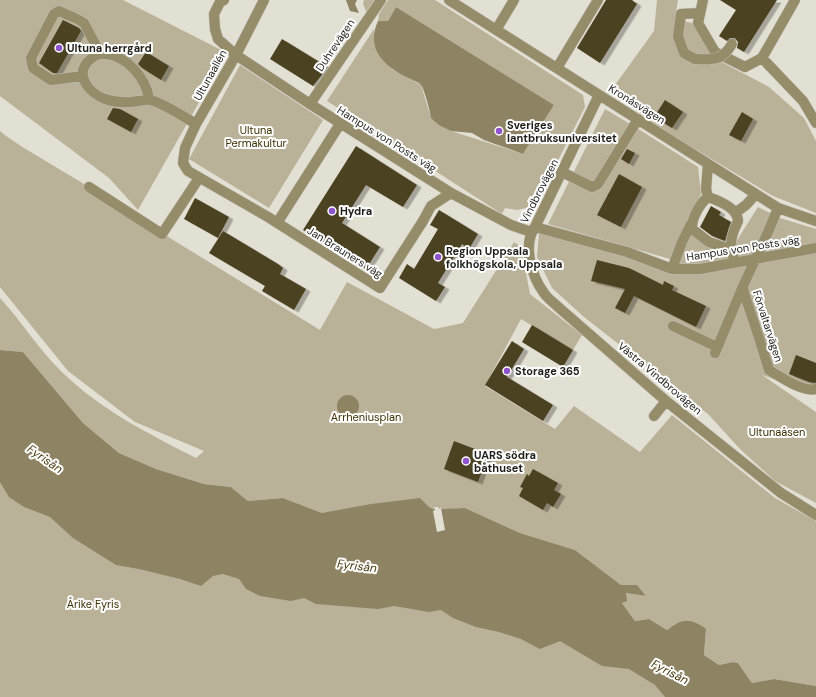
<svg xmlns="http://www.w3.org/2000/svg" width="816" height="697" viewBox="0 0 816 697" font-family="'DM Sans',sans-serif">
<style>
.green{fill:#b9b299}
.water{fill:#8e8463}
.pier{fill:#e2dfd3}
.building{fill:#4b4223;filter:url(#shadow)}
.lines{fill:none;stroke-linecap:round;stroke-linejoin:round}
.minor-casing{stroke:#bfbcb2;stroke-width:11}
.minor{stroke:#958c6a;stroke-width:10}
.minor-bridge-casing{stroke:#bfbcb2;stroke-width:11;stroke-linecap:butt}
.minor-bridge{stroke:#958c6a;stroke-width:10}
.poi-dot{fill:#8e54cb;stroke:#fff;stroke-width:1.5}
.labels{text-anchor:middle;stroke-width:4;stroke-linejoin:round;paint-order:stroke}
.street-label{font-size:11px;fill:#1f1e19;stroke:#fff}
.poi-label{font-size:11px;font-weight:bold;fill:#1f1e19;stroke:#fff;text-anchor:start}
.park-label{font-size:11px;fill:#3d3103;stroke:#fff}
.water-label{font-size:12px;font-style:italic;fill:#473b0f;stroke:#fff}
</style>
<defs>
<filter id="shadow"><feDropShadow dx="4.5" dy="2.5" stdDeviation="0" flood-color="#0004"/></filter>
</defs>
<rect width="100%" height="100%" fill="#e2dfd3"/>
<path class="green" d="M 0,0 L 123,0 L 227,53 L 138,210 L 109,178 L 0,96 Z
M 364,0 L 374,0 L 366,12 L 363,3 Z
M 388,0 L 435,0 L 583,95 L 585,107 L 535,206 L 517,210 L 505,208 L 502,214 L 327,101 L 374,29 L 375,46 L 393,70 L 421,85 L 431,118 L 451,131 L 523,154 L 554,105 L 396,7 L 388,21 L 378,21 L 379,14 Z
M 657,0 L 678,0 L 675,19 L 692,23 L 714,58 L 769,87 L 804,118 L 816,141 L 816,213 L 773,196 L 675,137 L 610,92 L 654,31 Z
M 240,65 L 323,120 L 269,208 L 189,159 Z
M 605,109 L 640,130 L 698,167 L 701,194 L 670,259 L 548,224 Z
M 0,131 L 6,136 L 24,148 L 89,187 L 178,243 L 320,330 L 347,282 L 434,329 L 463,323 L 514,242 L 521,247 L 530,294 L 582,335 L 573,350 L 521,319 L 485,386 L 555,429 L 574,406 L 640,452 L 672,415 L 775,498 L 816,521 L 816,686 L 774,679 L 752,683 L 738,663 L 733,662 L 719,665 L 704,655 L 706,629 L 675,624 L 667,630 L 649,619 L 635,621 L 622,603 L 626,593 L 646,596 L 637,585 L 621,585 L 575,550 L 520,533 L 465,508 L 433,509 L 429,507 L 322,513 L 283,498 L 248,501 L 231,487 L 204,484 L 156,469 L 119,453 L 83,423 L 23,352 L 0,350 L 0,298 C 22,322 39,350 63,373 C 101,410 149,434 196,458 L 204,451 L 135,422 L 68,371 L 0,287 Z
M 758,207 L 780,218 L 816,229 L 816,394 L 762,375 L 816,412 L 816,503 L 775,481 L 740,449 L 708,414 L 584,317 L 552,288 L 537,257 L 539,233 L 630,257 L 672,275 L 691,235 L 727,256 Z
M 0,428 L 494,583 L 719,697 L 0,697 Z"/>
<path class="water" d="M 346,0 L 357,0 L 355,4 L 359,13 L 350,11 Z
M 396,7 L 554,105 L 523,154 L 484,140 L 472,133 L 451,131 L 439,125 L 431,118 C 430,111 425,91 421,85 C 417,81 409,79 404,76 C 382,64 366,47 378,21 L 388,21 Z
M 0,350 L 23,352 L 83,423 L 119,453 L 156,469 L 204,484 L 231,487 L 248,501 L 283,498 L 322,513 L 371,504 L 420,498 L 429,507 L 433,509 L 465,508 L 520,533 L 575,550 L 621,585 L 637,585 L 646,596 L 626,593 L 627,601 L 622,603 L 635,621 L 649,619 L 667,630 C 683,618 690,618 706,629 L 704,655 L 719,665 L 733,662 L 738,663 L 752,683 L 774,679 L 816,686 L 816,697 L 665,697 L 655,685 L 629,669 L 602,666 L 560,641 L 540,649 L 521,639 L 499,632 L 476,627 L 453,618 L 441,610 L 429,612 L 394,606 L 378,609 L 316,604 L 304,598 L 291,601 L 260,596 L 246,589 L 239,579 L 223,574 L 213,576 L 201,586 L 180,579 L 139,569 L 116,565 L 73,538 L 50,517 L 24,507 L 9,497 L 0,482 Z
M337 406a11 11 0 1 1 22 0a11 11 0 1 1-22 0Z"/>
<path class="pier" d="M 434,507 L 438,507 L 439,509 L 441,508 L 445,530 L 437,532 L 433,511 L 435,510 Z"/>
<path class="building" d="M 606,0 L 632,0 L 637,4 L 600,63 L 577,48 Z
M 720,0 L 777,0 L 744,52 L 737,48 L 738,42 L 735,38 L 730,38 L 727,41 L 719,36 L 736,10 Z
M 63,20 L 79,28 L 81,31 L 57,73 L 53,73 L 39,63 Z
M 282,39 L 326,66 L 323,70 L 325,71 L 313,86 L 270,59 Z
M 146,52 L 169,66 L 161,80 L 142,68 L 138,64 Z
M 665,100 L 683,112 L 672,128 L 654,117 Z
M 113,108 L 120,109 L 138,119 L 131,132 L 107,119 Z
M 742,112 L 753,119 L 741,141 L 729,135 Z
M 356,146 L 417,185 L 403,207 L 366,185 L 342,223 L 380,247 L 366,269 L 303,230 Z
M 627,149 L 635,153 L 629,164 L 621,159 Z
M 619,174 L 642,187 L 621,227 L 597,215 Z
M 195,198 L 229,217 L 218,238 L 184,219 Z
M 711,206 L 721,212 L 719,215 L 731,222 L 725,241 L 712,236 L 700,227 Z
M 439,210 L 478,234 L 469,249 L 462,244 L 438,283 L 445,287 L 436,301 L 399,278 L 407,264 L 414,269 L 438,229 L 430,225 Z
M 223,231 L 278,264 L 283,268 L 280,274 L 306,289 L 294,310 L 262,291 L 265,286 L 209,253 Z
M 597,260 L 629,268 L 663,285 L 664,281 L 674,286 L 672,290 L 706,306 L 696,327 L 634,296 L 625,313 L 615,308 L 625,289 L 591,281 Z
M 532,325 L 573,350 L 563,367 L 522,342 Z
M 512,341 L 524,349 L 507,377 L 553,405 L 543,421 L 485,385 Z
M 796,355 L 816,363 L 816,383 L 809,382 L 789,374 Z
M 454,441 L 488,454 L 478,482 L 444,469 Z
M 533,469 L 558,483 L 554,490 L 561,494 L 553,507 L 547,503 L 543,510 L 519,496 L 523,488 L 520,487 L 527,474 L 529,476 Z"/>
<g class="lines">
<g class="minor-casing">
<path id="minor" d="M 224,0 L 220,2 L 214,14 L 215,29 L 218,39 L 236,55 L 310,104 L 451,193 L 511,225 L 531,232
M 264,0 L 236,55 L 196,124 L 185,148 L 183,163 L 188,171 L 268,217 L 380,288 L 423,221 L 431,206 L 451,193
M 449,0 L 778,208 L 816,221
M 703,0 L 698,23 L 715,52 L 745,67 L 762,58
M 496,30 L 514,0
M 762,58 L 803,101 L 816,123
M 762,58 L 795,0
M 695,59 L 684,53 L 678,36 L 681,14 L 700,13
M 557,68 L 598,0
M 83,76 L 51,80 L 33,68 L 31,58 L 54,14 L 59,11 L 77,19 L 84,23 L 100,53
M 599,95 L 535,227 C 522,245 532,277 544,293 C 547,298 553,302 557,306 L 666,401 L 781,493 L 816,515
M 149,99 C 146,78 127,56 106,54 C 100,53 96,54 92,58 C 72,72 88,93 105,99 C 116,103 127,103 138,101 C 142,101 147,99 150,100 C 161,102 186,118 196,124
M 310,104 L 381,0
M 562,172 L 592,187 L 598,184 L 638,119
M 89,187 L 162,234 L 199,178
M 708,197 L 706,189 L 708,164
M 735,213 L 746,205 L 756,194
M 277,223 L 340,124
M 535,227 L 627,252 L 672,269 L 700,269 L 816,248
M 731,251 L 729,249 L 709,242 L 692,229 C 691,219 700,203 708,197 C 717,200 738,208 738,221 C 737,224 735,227 734,230 C 730,241 729,251 736,262
M 672,269 L 682,242 L 691,224
M 743,286 L 744,293 L 759,338 L 769,370 C 781,377 802,392 816,389
M 673,326 L 717,347
M 715,353 L 743,286 L 768,232 L 778,208
M 654,416 L 666,401"/>
</g>
<use href="#minor" class="minor"/>
<g class="minor-bridge-casing">
<path id="minor-bridge" d="M 695,59 C 713,60 722,61 732,44"/>
</g>
<use href="#minor-bridge" class="minor-bridge"/>
</g>
<g class="poi-dot">
<circle cx="59" cy="48" r="4"/>
<circle cx="499" cy="131" r="4"/>
<circle cx="332" cy="211" r="4"/>
<circle cx="438" cy="257" r="4"/>
<circle cx="507" cy="371" r="4"/>
<circle cx="466" cy="461" r="4"/>
</g>
<g class="labels">
<g class="street-label">
<text transform="translate(335 45) rotate(-56)" y="4">Duhrevägen</text>
<text transform="translate(210 75) rotate(-61)" y="4">Ultunaallén</text>
<text transform="translate(637 104) rotate(32)" y="4">Kronåsvägen</text>
<text transform="translate(387 139) rotate(32)" y="4">Hampus von Posts väg</text>
<text transform="translate(539 191) rotate(-63)" y="4">Vindbrovägen</text>
<text transform="translate(743 248) rotate(-9)" y="4">Hampus von Posts väg</text>
<text transform="translate(345 252) rotate(32)" y="4">Jan Brauners väg</text>
<text transform="translate(768 326) rotate(72)" y="4">Förvaltarvägen</text>
<text transform="translate(660 378) rotate(40)" y="4">Västra Vindbrovägen</text>
</g>
<g class="poi-label">
<text x="67" y="52">Ultuna herrgård</text>
<text x="507" y="129">Sveriges<tspan x="507" dy="13">lantbruksuniversitet</tspan></text>
<text x="340" y="215">Hydra</text>
<text x="446" y="255">Region Uppsala<tspan x="446" dy="13">folkhögskola, Uppsala</tspan></text>
<text x="515" y="375">Storage 365</text>
<text x="474" y="459">UARS södra<tspan x="474" dy="13">båthuset</tspan></text>
</g>
<g class="park-label">
<text x="256" y="134">Ultuna<tspan x="256" dy="13">Permakultur</tspan></text>
<text x="366" y="421">Arrheniusplan</text>
<text x="777" y="436">Ultunaåsen</text>
<text x="93" y="608">Årike Fyris</text>
</g>
<g class="water-label">
<text transform="translate(45 459) rotate(35)" y="4">Fyrisån</text>
<text transform="translate(357 566) rotate(7)" y="4">Fyrisån</text>
<text transform="translate(670 672) rotate(27)" y="4">Fyrisån</text>
</g>
</g>
</svg>
